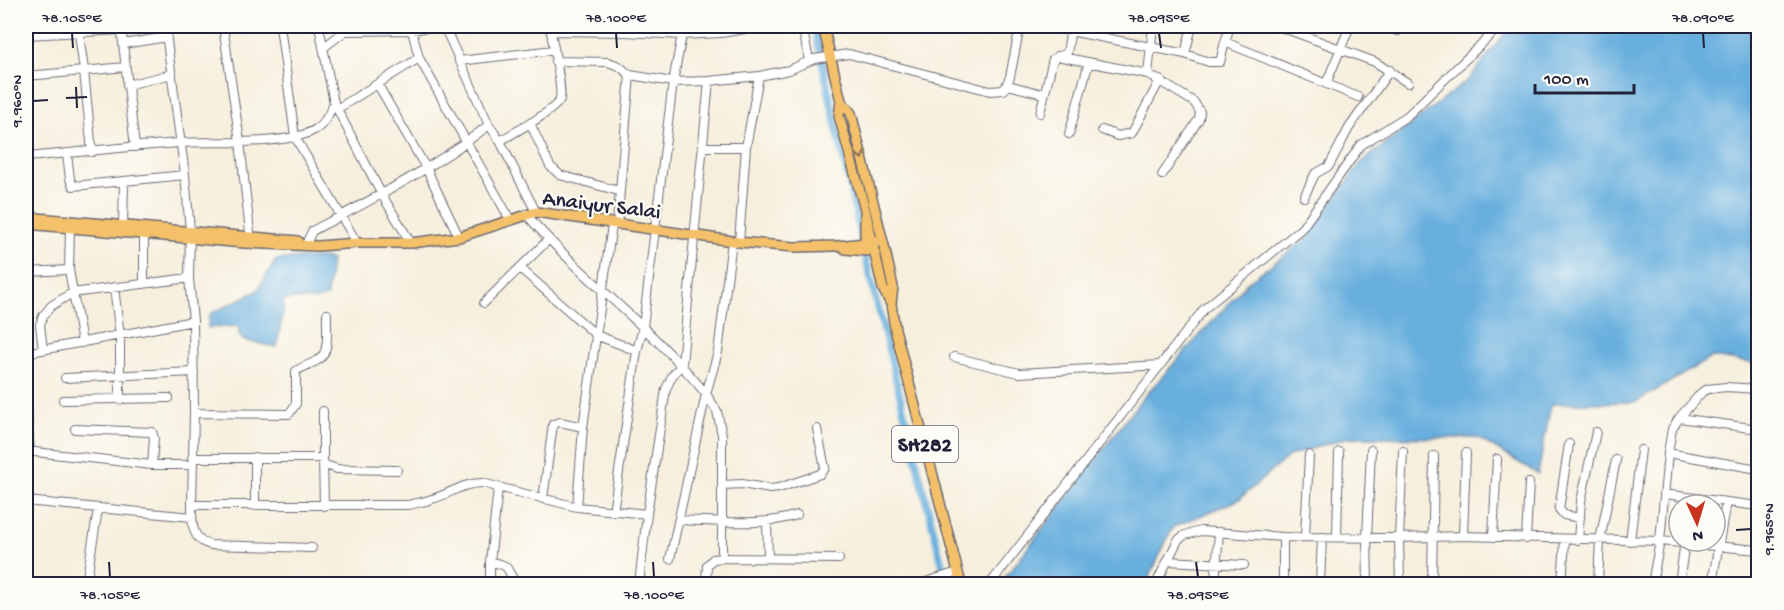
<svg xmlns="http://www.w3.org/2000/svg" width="1784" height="610" viewBox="0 0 1784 610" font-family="'Gochi Hand',sans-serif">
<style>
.water{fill:#67afde;stroke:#44688c;stroke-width:1.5}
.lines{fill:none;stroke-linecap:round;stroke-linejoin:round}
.canal{stroke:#67afde;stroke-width:7}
.minor-casing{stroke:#6c6a74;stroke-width:10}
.major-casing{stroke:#6c6a74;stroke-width:12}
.minor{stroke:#fff;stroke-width:8}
.major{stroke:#f4c16b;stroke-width:9}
.oneway{stroke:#8b7253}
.ticks{fill:none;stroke:#22223b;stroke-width:2}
.labels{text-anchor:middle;stroke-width:4.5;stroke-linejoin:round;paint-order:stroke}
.shield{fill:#fdfcf7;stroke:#646373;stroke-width:1.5}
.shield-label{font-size:21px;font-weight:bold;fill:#22223b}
.street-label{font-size:22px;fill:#22223b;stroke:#fdfcf7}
.neatline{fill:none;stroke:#22223b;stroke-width:2}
.ticks-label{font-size:15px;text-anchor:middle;fill:#22223b}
</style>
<rect width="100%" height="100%" fill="#fdfcf7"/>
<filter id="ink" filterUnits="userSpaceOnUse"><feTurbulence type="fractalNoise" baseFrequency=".0167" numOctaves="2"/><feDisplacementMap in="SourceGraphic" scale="12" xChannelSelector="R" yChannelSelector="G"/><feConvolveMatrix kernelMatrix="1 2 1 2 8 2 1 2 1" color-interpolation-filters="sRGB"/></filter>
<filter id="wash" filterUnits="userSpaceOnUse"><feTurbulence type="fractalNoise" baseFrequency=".008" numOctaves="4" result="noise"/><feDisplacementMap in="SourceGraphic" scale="24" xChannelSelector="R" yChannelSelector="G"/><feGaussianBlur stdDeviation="1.35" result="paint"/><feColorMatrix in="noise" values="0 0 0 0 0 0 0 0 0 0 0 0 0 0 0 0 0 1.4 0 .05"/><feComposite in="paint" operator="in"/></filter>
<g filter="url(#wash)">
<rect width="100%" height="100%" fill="#f6efdd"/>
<path class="water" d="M 1511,26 L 1758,26 L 1758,364 L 1712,357 L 1636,402 L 1551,404 L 1538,474 L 1478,438 L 1349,437 L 1289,456 L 1238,500 L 1173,527 L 1146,584 L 1000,584 L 1142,399 L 1249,281 L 1305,240 L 1360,164 L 1469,79 Z
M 305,258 L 326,258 L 331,260 L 327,296 C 317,305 296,295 283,301 L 283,310 L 277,347 L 243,340 L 239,335 L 239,328 L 236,326 L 208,328 L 209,316 L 212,313 L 257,291 L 276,260 Z"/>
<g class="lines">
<path class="canal" d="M 814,26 L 866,260 L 947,584"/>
</g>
</g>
<g filter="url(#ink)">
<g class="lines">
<g class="minor-casing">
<path id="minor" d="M 78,26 L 84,71 L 125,67
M 121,26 L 135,147
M 223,26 L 240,142 L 251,241
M 280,26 L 295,137 L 357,243
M 319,26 L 334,103 L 382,195 L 411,243
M 411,26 L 419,58 L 511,221
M 444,26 L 489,125 L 500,141
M 802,26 L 809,60
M 1045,26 L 1185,54 L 1209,62 L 1220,62 L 1225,42 L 1358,97
M 1278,26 L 1375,62 L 1408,83
M 1384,26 L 1398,31
M 551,31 L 625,32 L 682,35 L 721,33 L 762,26
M 26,35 L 121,30
M 1225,42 L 1230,26
M 123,44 L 167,37
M 323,48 L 345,31 L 412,30 L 436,26
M 1185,54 L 1192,26
M 1057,56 L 1148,74 L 1194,102 L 1200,112 L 1199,119 L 1162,175
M 459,61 L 554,50
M 555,61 L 608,62 L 619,66 L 630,75 L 673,82 L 709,81 L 759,76 L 789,70 L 814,59 L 849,54 L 990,91 L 1004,90 L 1010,77 L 1020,26
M 1148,74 L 1153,26
M 26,76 L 84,71 L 92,152
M 1326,84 L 1350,26
M 127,85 L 172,74
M 378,85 L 426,168 L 459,237
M 1008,85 L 1043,94
M 337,109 L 419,58
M 1040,113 L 1053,59 L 1067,53 L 1071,28
M 530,123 L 550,166 L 560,175 L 619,191
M 1102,130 L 1118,136 L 1132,133 L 1160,80
M 1069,134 L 1089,62
M 704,147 L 746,147
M 67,154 L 70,179 L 73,186 L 185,175
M 26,157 C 77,153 129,146 180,143 C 213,141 290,146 316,129 C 325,124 329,113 334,103
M 1304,197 L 1315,174 L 1329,166 L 1349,128 L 1390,70
M 536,212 L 500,141 C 511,134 557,110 560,99 C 563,87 552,41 550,26
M 526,214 C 582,279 653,328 706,394 L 670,559
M 123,225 L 124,181
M 617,225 L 630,75
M 70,228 L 69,270 L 82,343
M 307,242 L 312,231 C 373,199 434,168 489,125
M 739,242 L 746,147 L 759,76
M 520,268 L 596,335 L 637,351
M 26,272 L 69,270
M 144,284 L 144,231
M 114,287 L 120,336 L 120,400
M 484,303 L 548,240
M 193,321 L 194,413 L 192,505 L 408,505 C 416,503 424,502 432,499 C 450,494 462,483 482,483 L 577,507 L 647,514 L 666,389 L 672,376 L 682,364 L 709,81
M 43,350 L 40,325 L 43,316 L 51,306 L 72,293 L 189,278
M 26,353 L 193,321 L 189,278 L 190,230 L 185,175 L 165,26
M 954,357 L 1019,373 L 1161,365
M 65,378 L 194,372
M 63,400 L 169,398
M 26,402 L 30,451
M 194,413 L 289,414 L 296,404 L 296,371 C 303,366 310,365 318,360 C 331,353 326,327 327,314
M 1679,418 L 1758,429
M 75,429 L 152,432 L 154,438 L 152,465
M 1569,444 L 1559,509 L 1564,515 L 1580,518
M 26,451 L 152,465 L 191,465
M 1668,453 L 1758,469
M 192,458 L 323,458 L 324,506
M 323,458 L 323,411
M 323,464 L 337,469 L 397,470
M 722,485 L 742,484 L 770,489 L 779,488 L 820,474 L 825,468 L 817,429
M 498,488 L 490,562 C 514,566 503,568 516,582 L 529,584
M 1664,494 L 1758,506
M 543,499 L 553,424 L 560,422 L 583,427
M 26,501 L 192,517
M 192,505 C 192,522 191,540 210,545 L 312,548
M 255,506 L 255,457
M 577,507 L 583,427 L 612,225
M 613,512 L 637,351 L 643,327 L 673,82 L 682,35
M 679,520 C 717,521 760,527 797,515
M 767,521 L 768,558
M 1463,536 L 1466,453
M 1305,537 L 1309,455
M 1337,537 L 1339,452
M 1493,537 L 1497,459
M 1526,539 L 1529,483
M 1578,540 L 1581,501 L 1596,432
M 1630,541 L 1641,450
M 722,558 L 839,559
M 1168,561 L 1244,565
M 86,584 L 98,509
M 490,584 L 490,562
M 639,584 L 647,514
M 706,584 L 707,565 L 713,559 L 722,558 L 722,435 L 717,411 L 706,394 L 718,352 L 732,241
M 919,584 L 958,572
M 990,584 L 1204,309 L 1302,228 L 1361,145 L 1407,116 L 1500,26
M 1156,584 L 1178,540 L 1185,535 L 1201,531 L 1283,537 L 1399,538 L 1463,536 L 1660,541 L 1758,550
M 1215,584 L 1219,532
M 1283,584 L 1283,537
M 1320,584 L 1322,537
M 1368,584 L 1367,538 L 1371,450
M 1400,584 L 1399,538 L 1403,451
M 1432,584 L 1434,456
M 1562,584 L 1565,540
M 1598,584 L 1600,540 L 1616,460
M 1652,584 L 1660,541 L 1668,453 L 1672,429 L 1679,418 L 1702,392 L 1708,389 L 1726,387 L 1758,389
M 1679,584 L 1685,541
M 1712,584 L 1726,502"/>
</g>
<g class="major-casing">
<path id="major" d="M 823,26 L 841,101 L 839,116 L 865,210 L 883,289 L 891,304
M 841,101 L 851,113 L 885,250 L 893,287 L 891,304 L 895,329 L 961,584
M 26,217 L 298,241
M 26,224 L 244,243 L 318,246 L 357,243 L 411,243 L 459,237 L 536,212 L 739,242 L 794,247 L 837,246 L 865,243 L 865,210
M 845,249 L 867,251 L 876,242"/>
</g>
<use href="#minor" class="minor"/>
<use href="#major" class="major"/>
</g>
<defs><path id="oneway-chevron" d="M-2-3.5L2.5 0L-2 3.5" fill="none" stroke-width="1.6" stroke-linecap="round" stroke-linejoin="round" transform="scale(1.5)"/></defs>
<use class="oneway" href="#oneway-chevron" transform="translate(861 155) rotate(76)"/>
</g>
<path class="ticks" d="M 72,33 L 73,48M 616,33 L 617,48M 1159,33 L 1161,48M 1703,33 L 1704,48M 76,87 L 77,108M 66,98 L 87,97M 33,101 L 48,100M 1736,530 L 1751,529M 109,562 L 110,577M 653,562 L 654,577M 1196,562 L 1198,577"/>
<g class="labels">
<rect class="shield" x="892" y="426" width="66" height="36" rx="4.5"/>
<g class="shield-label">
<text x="925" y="451">SH282</text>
</g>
<g class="street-label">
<text transform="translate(602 203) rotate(7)" y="8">Anaiyur Salai</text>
</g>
</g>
<rect width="1784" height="610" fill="none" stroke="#fdfcf7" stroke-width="66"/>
<g transform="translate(1697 523) rotate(176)"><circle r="28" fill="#fdfcf7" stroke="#a5a5ac" stroke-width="1.5"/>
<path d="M0-4.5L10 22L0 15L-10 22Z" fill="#c8321e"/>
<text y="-9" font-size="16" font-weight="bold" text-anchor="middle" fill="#22223b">N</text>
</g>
<path d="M1535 84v9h99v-9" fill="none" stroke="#22223b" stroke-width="3"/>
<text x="1544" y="84" font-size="18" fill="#22223b" stroke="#fdfcf7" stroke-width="4.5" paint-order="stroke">100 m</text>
<rect x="33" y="33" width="1718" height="544" class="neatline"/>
<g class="ticks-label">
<text x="72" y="22">78.105°E</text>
<text x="616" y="22">78.100°E</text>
<text x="1159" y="22">78.095°E</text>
<text x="1703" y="22">78.090°E</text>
<text transform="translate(16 101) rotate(-90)" y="5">9.960°N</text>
<text transform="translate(1768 529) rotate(-90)" y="5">9.965°N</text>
<text x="110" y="599">78.105°E</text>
<text x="654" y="599">78.100°E</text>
<text x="1198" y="599">78.095°E</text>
</g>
</svg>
